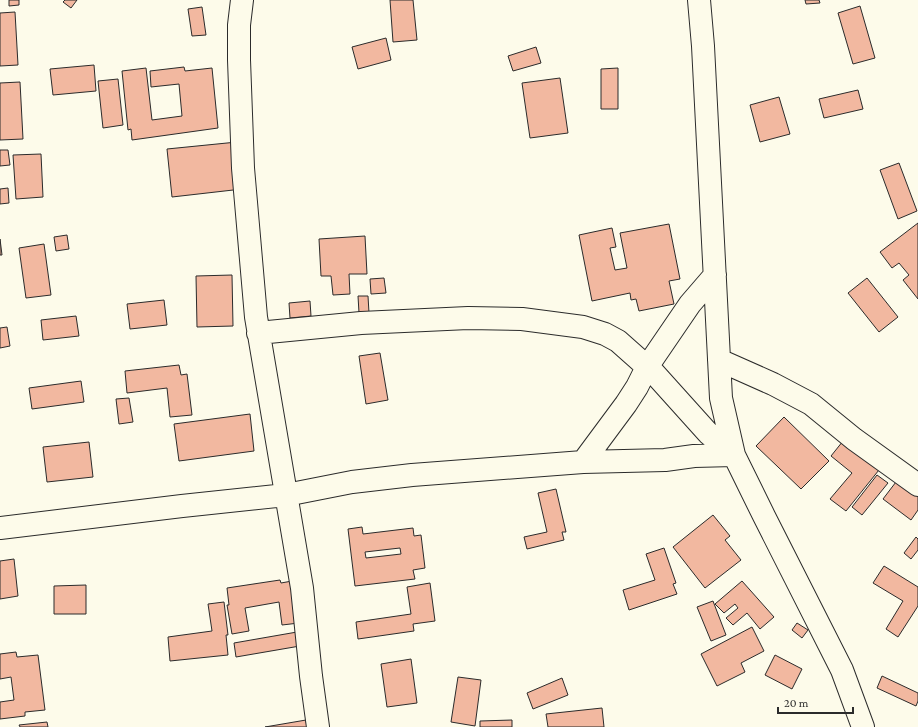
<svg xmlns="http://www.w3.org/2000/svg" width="918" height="727" viewBox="0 0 918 727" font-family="'Crimson Pro',serif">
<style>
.building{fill:#f2b8a0;stroke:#2b2b2b;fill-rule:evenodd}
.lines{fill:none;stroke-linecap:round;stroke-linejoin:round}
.street-casing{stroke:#2b2b2b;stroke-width:24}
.street{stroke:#fdfbea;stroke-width:22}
</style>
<rect width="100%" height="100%" fill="#fdfbea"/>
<path class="building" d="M 9,0 L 19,0 L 19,5 L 9,6 Z
M 65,0 L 77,0 L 71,8 L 63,2 Z
M 390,0 L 413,0 L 417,40 L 393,42 Z
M 805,0 L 819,0 L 820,3 L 806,4 Z
M 860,6 L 875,58 L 853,64 L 838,13 Z
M 202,7 L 206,35 L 192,36 L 188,9 Z
M 15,12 L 18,65 L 0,66 L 0,13 Z
M 386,38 L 391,60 L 358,69 L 352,47 Z
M 536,47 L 541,63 L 513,71 L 508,56 Z
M 94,65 L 96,91 L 53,95 L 50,69 Z
M 184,67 L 185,71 L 212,68 L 218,128 L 132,140 L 131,129 L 128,130 L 122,71 L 146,68 L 152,120 L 182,116 L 179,84 L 151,87 L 150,71 Z
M 618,68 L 618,109 L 601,109 L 601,69 Z
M 560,78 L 568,133 L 530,138 L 522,83 Z
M 118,79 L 123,125 L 103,128 L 98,81 Z
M 20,82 L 23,139 L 0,140 L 0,83 Z
M 858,90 L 863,109 L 824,118 L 819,99 Z
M 779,97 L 790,134 L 760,142 L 750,105 Z
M 237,142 L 242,189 L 172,197 L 167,149 Z
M 0,150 L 8,150 L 10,165 L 0,166 Z
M 41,154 L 43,197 L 16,199 L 13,155 Z
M 899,163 L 917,211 L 898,219 L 880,170 Z
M 8,188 L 9,203 L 0,204 L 0,189 Z
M 918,223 L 918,299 L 903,280 L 909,275 L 899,263 L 892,268 L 880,252 Z
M 669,224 L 680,279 L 669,281 L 674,304 L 639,311 L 636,299 L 631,300 L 630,293 L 592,301 L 579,235 L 612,228 L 616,247 L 610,248 L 615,270 L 627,268 L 620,233 Z
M 67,235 L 69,249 L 56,251 L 54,237 Z
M 365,236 L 367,274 L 349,274 L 350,294 L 333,295 L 331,276 L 321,276 L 319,239 Z
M 0,239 L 2,255 L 0,255 Z
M 44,244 L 51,295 L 26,298 L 19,248 Z
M 232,275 L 233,326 L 197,327 L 196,276 Z
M 384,278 L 386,293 L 371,294 L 370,279 Z
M 867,278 L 898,317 L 879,332 L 848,293 Z
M 358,296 L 368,296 L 369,313 L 359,313 Z
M 164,300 L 167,325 L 130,329 L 127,304 Z
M 310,301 L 311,316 L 290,318 L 289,303 Z
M 76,316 L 79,336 L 43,340 L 41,320 Z
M 7,327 L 10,346 L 0,348 L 0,328 Z
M 380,353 L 388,400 L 366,404 L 359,356 Z
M 179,365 L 181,375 L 187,374 L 192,415 L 170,417 L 167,388 L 127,393 L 125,371 Z
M 81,381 L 84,402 L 32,409 L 29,388 Z
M 129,398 L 133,422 L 119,424 L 116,399 Z
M 250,414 L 254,451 L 179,461 L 174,424 Z
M 784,417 L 829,461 L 801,489 L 756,446 Z
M 847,436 L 883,465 L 846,511 L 830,499 L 852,473 L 831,456 Z
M 89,442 L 93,477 L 47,482 L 43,447 Z
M 877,475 L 888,483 L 862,515 L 852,507 Z
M 899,478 L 918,492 L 918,510 L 911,520 L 883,499 Z
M 556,489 L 566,532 L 562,532 L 564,540 L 527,549 L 524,537 L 547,532 L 538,493 Z
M 713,515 L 730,536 L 725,540 L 741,560 L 705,588 L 673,547 Z
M 362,527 L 363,534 L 413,528 L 414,536 L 421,535 L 425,568 L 413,570 L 415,579 L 355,586 L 348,529 ZM 400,548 L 401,554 L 366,558 L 365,552 Z
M 916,537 L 918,539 L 918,550 L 911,559 L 904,553 Z
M 664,548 L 676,583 L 673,584 L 677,594 L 629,610 L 623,590 L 655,580 L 646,554 Z
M 14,559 L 18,596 L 0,599 L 0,561 Z
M 884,566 L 918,587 L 918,606 L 898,637 L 886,629 L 903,601 L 873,583 Z
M 280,580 L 281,583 L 292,581 L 299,623 L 282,625 L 279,602 L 245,608 L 249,631 L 232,634 L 227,605 L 229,605 L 227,588 Z
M 742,581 L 774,617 L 760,629 L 747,613 L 733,625 L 726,618 L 738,608 L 735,604 L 724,613 L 715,604 Z
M 430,583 L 435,621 L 413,624 L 414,631 L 358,639 L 356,622 L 411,614 L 407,587 Z
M 86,585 L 86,614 L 54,614 L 54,586 Z
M 713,601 L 726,635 L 711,641 L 697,607 Z
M 224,602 L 228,635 L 226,635 L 228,655 L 170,661 L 168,637 L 212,631 L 208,604 Z
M 797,623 L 808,630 L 802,638 L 792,630 Z
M 752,627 L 764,651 L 741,663 L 745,672 L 717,686 L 701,654 Z
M 297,632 L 300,646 L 236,657 L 234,643 Z
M 16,652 L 17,657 L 38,655 L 45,710 L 25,712 L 25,716 L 0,719 L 0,702 L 14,700 L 11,677 L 0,679 L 0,654 Z
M 775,655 L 802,669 L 792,689 L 765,675 Z
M 411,659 L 417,703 L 387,707 L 381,664 Z
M 882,676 L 918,693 L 918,701 L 916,706 L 877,688 Z
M 458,677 L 481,680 L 475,726 L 451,722 Z
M 562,678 L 568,695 L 533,709 L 527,693 Z
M 602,708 L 604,727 L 548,727 L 546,714 Z
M 306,720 L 307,727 L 265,727 Z
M 512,720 L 512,727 L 480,727 L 480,721 Z
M 47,722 L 48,727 L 20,727 L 19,725 Z"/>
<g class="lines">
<g class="street-casing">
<path id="street" d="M 242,0 L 239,25 L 239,60 L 243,168 L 256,317 L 302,588 L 311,676 L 318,727
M 699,0 L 703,46 L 721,398 L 734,455 L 764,516 L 842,670 L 863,727
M 258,333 L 361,323 L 468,318 L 522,319 L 583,327 L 605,334 L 618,341 L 654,373 L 708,433 L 734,455
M 719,360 L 773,384 L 811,404 L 854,439 L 918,485
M 583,462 L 626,404 L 637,387 L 647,367 L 690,304 L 715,275
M 0,528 L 182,506 L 286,495 L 352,482 L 412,475 L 583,462 L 665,460 L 694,456 L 734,455"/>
</g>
<use href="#street" class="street"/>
</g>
<path d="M778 707v6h75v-6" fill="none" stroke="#2b2b2b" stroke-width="2"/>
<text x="784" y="707" font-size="12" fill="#2b2b2b" stroke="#fdfbea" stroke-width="3" paint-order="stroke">20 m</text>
</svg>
